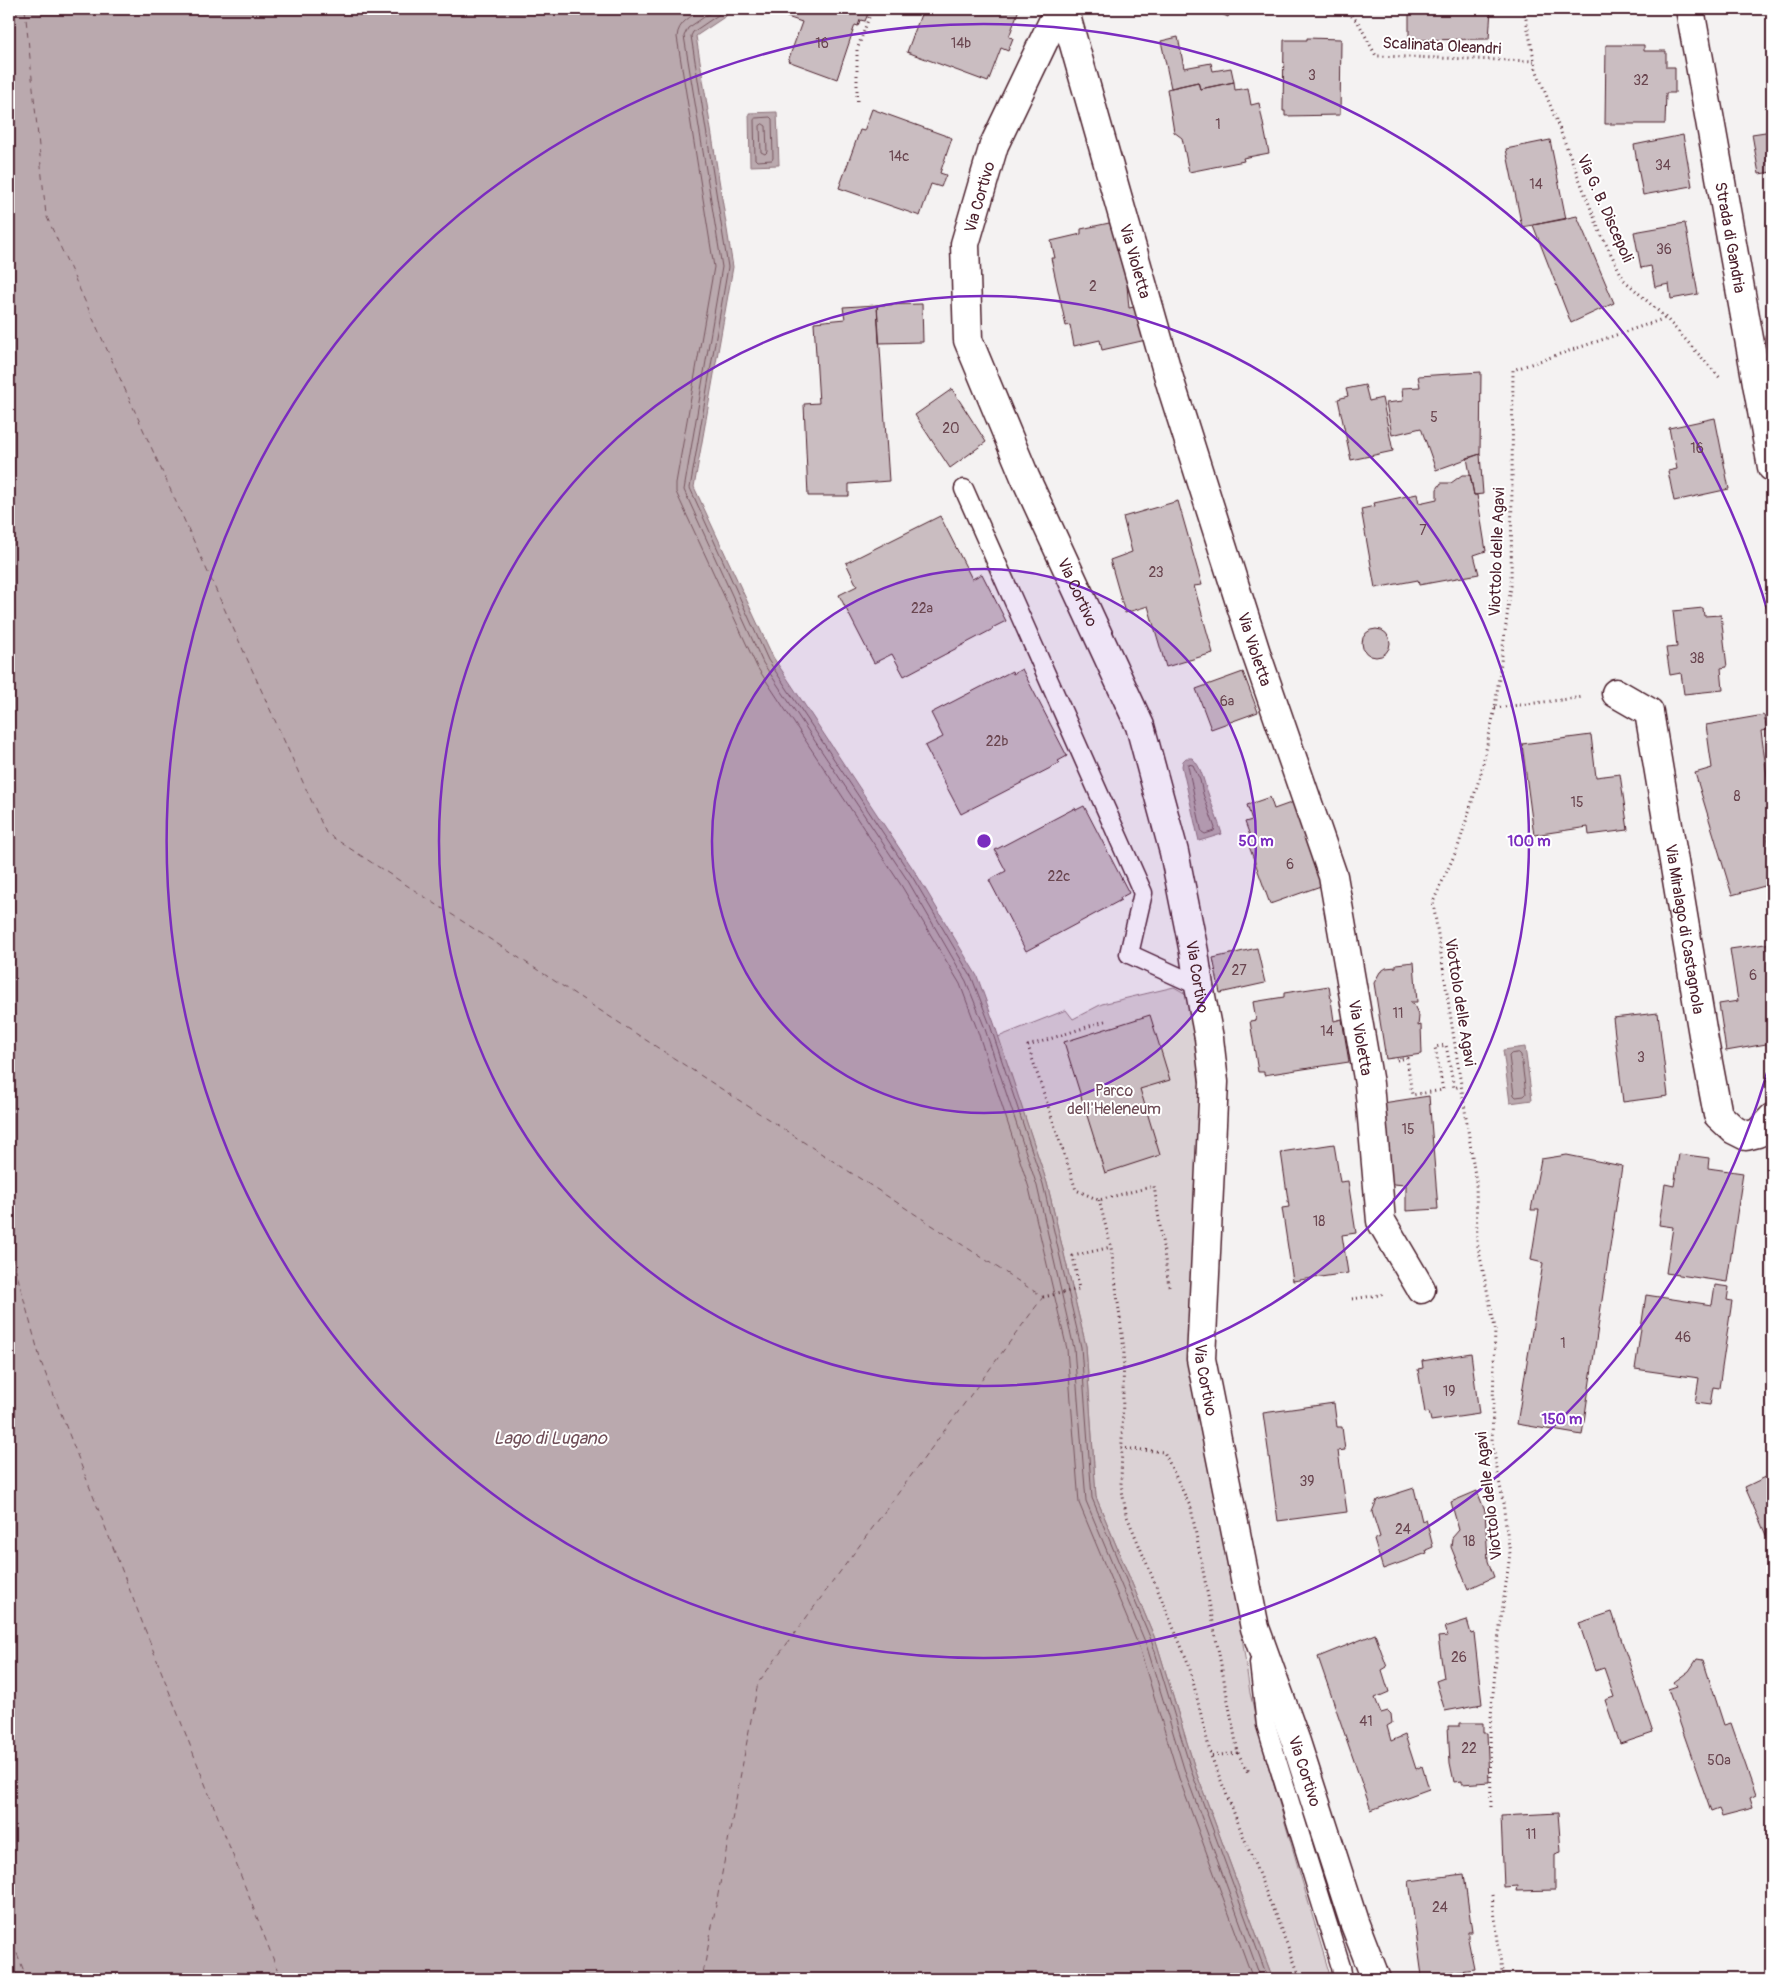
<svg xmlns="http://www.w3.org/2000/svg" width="1781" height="1988" viewBox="0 0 1781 1988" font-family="Pangolin,sans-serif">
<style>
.green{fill:#dbd2d5;stroke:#927880}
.water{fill:#baa9ae;stroke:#8d727a}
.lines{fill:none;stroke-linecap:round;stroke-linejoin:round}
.shore{stroke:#77565f;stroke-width:1}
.ferry{stroke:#714f59;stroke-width:1;stroke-dasharray:6 5;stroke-linecap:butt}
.building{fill:#cabdc1;stroke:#4a1f2b}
.service-casing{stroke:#4a1f2b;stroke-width:21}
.minor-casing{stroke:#4a1f2b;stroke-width:31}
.secondary-casing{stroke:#4a1f2b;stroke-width:31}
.path{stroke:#4a1f2b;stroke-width:3;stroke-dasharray:1 4;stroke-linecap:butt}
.service{stroke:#fff;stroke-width:18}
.minor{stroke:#fff;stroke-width:28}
.secondary{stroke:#fff;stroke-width:28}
.ring{fill:none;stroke:#7b2cbf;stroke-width:2.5}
.labels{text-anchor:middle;stroke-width:4;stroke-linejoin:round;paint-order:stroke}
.number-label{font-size:14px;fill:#6a4650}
.street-label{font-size:16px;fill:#4a1f2b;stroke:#fff}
.park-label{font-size:16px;fill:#6e4c56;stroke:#fff}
.water-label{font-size:18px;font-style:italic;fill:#714f59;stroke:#fff}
.centre{fill:#7b2cbf;stroke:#fff;stroke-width:2.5}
.ring-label{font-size:15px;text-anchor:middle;font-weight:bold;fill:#7b2cbf;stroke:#fff;stroke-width:4;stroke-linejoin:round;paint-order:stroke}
</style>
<rect width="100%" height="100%" fill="#f4f2f2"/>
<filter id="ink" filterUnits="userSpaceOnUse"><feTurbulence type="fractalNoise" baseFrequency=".02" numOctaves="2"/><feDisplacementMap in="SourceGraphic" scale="10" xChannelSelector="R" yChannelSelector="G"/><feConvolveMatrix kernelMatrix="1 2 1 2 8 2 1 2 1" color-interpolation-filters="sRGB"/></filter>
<g filter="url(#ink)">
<path class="green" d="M 1174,987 L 1195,999 L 1205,1082 L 1195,1360 L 1228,1538 L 1250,1693 L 1266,1758 L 1331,1979 L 1273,1979 L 1196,1772 L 1156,1641 L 1096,1497 L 1086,1346 L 1047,1183 L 998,1037 L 1066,1010 L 1073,1019 L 1102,1004 Z"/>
<path class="water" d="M 9,9 L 729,9 L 726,16 L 696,36 L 733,267 L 694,487 L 773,657 L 917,875 L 977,976 L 994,1023 L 1047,1183 L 1086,1346 L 1096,1497 L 1156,1641 L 1196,1772 L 1273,1979 L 9,1979 Z
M 777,112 L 779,165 L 750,166 L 749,113 Z
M 1186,758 L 1192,758 C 1202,767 1203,781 1208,793 C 1212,806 1218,820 1222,834 L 1199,841 L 1182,766 L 1183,761 Z
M 1525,1047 L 1532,1100 L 1510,1103 L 1503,1050 Z"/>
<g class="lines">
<path class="shore" d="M 702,9 C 691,17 678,22 677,37 L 714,267 L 676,483 L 676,492 L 757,667 L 901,885 L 960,984 L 977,1029 L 1029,1188 L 1067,1349 L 1079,1503 L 1139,1647 L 1179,1778 L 1253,1979
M 716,9 L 688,28 L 684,36 L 722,267 L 684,490 L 763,663 L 908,881 L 966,981 L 984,1026 L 1037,1186 L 1074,1348 L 1086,1501 L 1146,1644 L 1186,1775 L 1261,1979
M 723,9 L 721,13 L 693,32 L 691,36 L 728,267 L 690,488 L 768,660 L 913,878 L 972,978 L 990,1025 L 1043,1184 L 1081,1347 L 1092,1498 L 1152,1642 L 1192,1773 L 1268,1979
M 756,118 L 770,117 L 772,119 L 773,158 L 772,160 L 757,161 L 755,159 L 754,120 Z
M 763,124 L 766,126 L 767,152 L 765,154 L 761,152 L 760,126 Z
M 1188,764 L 1193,765 L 1200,780 L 1203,794 L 1215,828 L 1214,831 L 1205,834 L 1202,832 Z
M 1519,1053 L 1521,1055 L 1526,1094 L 1524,1096 L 1516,1097 L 1514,1095 L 1509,1056 L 1511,1054 Z"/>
<path class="ferry" d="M 25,9 L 46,215 L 326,833 L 1043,1297 L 758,1683 L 702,1979
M 9,1245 L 41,1362 L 281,1979
M 9,1933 L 27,1979"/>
</g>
<path class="building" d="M 784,9 L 870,9 L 865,21 L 860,20 L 858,26 L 855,25 L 837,79 L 788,61 L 802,22 L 781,15 Z
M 923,9 L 1019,9 L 1009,37 L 1013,38 L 1008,51 L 1001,48 L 988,82 L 907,52 Z
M 1211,9 L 1232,9 L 1228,17 Z
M 1409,9 L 1491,9 L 1489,39 L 1409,40 Z
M 1178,37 L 1184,68 L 1211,63 L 1213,71 L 1231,68 L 1234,82 L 1200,89 L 1198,82 L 1171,88 L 1161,41 Z
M 1307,38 L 1341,39 L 1340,115 L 1285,116 L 1285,111 L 1283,111 L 1284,40 L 1307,40 Z
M 1606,45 L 1644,45 L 1644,51 L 1666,51 L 1666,67 L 1675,67 L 1675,93 L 1666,93 L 1665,124 L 1605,124 Z
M 1198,82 L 1200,89 L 1234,82 L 1235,90 L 1248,88 L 1251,105 L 1259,103 L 1269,153 L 1243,158 L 1244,161 L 1189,172 L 1182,138 L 1174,132 L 1167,89 Z
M 872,109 L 952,138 L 940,173 L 946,175 L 941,187 L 931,184 L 920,216 L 839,188 L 860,130 L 864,131 Z
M 1772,131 L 1772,172 L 1759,174 L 1752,134 Z
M 1683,135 L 1692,186 L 1643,195 L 1634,145 Z
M 1550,140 L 1566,219 L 1522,227 L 1506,149 Z
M 1577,216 L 1614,303 L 1571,323 L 1533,225 Z
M 1114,222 L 1130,286 L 1127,286 L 1129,308 L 1139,306 L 1146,340 L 1102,350 L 1100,340 L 1074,346 L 1070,325 L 1066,326 L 1051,258 L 1055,258 L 1051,241 L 1081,234 L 1081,229 Z
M 1685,223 L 1698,294 L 1671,299 L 1669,284 L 1655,287 L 1651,266 L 1641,268 L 1634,232 Z
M 922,304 L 923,342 L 879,343 L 877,305 Z
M 877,305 L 889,481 L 849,484 L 849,496 L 808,496 L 804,404 L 819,403 L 814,322 L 845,319 L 843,307 Z
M 1481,372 L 1480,454 L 1436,470 L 1421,428 L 1392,435 L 1386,403 L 1403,401 L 1402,388 L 1420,387 L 1418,376 Z
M 1365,385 L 1369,401 L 1382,398 L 1393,451 L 1351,460 L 1338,399 L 1348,396 L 1346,389 Z
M 952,389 L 986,442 L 950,468 L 915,415 Z
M 1715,418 L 1729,489 L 1674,501 L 1668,471 L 1677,469 L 1669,428 Z
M 1480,454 L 1483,494 L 1474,495 L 1467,458 Z
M 1462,475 L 1470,475 L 1474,495 L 1477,495 L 1486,551 L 1474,555 L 1479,574 L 1419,585 L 1418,580 L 1375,588 L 1361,509 L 1375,506 L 1374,503 L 1417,494 L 1419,503 L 1437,499 L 1437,489 L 1441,483 L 1451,483 Z
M 1178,501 L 1202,585 L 1194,586 L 1213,653 L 1166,667 L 1148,606 L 1125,613 L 1110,560 L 1132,552 L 1123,517 Z
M 940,516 L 972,579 L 982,574 L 1006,621 L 992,628 L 993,629 L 904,676 L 892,654 L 874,663 L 839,595 L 857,586 L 846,563 Z
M 1703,608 L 1704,616 L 1721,615 L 1727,667 L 1721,668 L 1723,690 L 1684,694 L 1681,673 L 1670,675 L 1666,648 L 1677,647 L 1673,611 Z
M1362 643a14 14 0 1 1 28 0a14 14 0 1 1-28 0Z
M 1022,669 L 1067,756 L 1058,761 L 1060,763 L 961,814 L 925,746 L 943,737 L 931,713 L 1012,671 L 1013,674 Z
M 1243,672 L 1258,712 L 1211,729 L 1196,689 Z
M 1764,715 L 1767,730 L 1761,731 L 1768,783 L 1772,783 L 1772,835 L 1767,836 L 1772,866 L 1772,884 L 1732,895 L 1695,773 L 1712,768 L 1706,725 Z
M 1591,735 L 1596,777 L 1620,774 L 1628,830 L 1589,835 L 1588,827 L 1534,835 L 1522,744 Z
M 1270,797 L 1274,809 L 1302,799 L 1332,882 L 1270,904 L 1249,846 L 1253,844 L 1245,822 L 1252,820 L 1247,805 Z
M 1084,806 L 1129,893 L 1120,898 L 1121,900 L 1026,951 L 989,880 L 1006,871 L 995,850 L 1075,808 L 1076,810 Z
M 1772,943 L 1772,1043 L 1726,1051 L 1719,1004 L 1738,1001 L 1730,949 Z
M 1257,948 L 1265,983 L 1220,993 L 1213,958 Z
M 1414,962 L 1417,1002 L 1410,1002 L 1414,1005 L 1419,1016 L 1418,1026 L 1421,1025 L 1422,1054 L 1386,1059 L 1374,983 L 1380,972 L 1386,968 L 1396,967 L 1396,964 Z
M 1329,986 L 1334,1021 L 1342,1019 L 1349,1062 L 1264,1075 L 1264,1072 L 1258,1072 L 1250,1021 L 1256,1020 L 1253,1002 L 1284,997 L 1284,993 Z
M 1658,1013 L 1668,1096 L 1623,1102 L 1613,1018 Z
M 1150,1015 L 1170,1080 L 1140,1089 L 1160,1155 L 1105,1173 L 1064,1042 Z
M 1429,1096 L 1438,1209 L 1406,1211 L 1406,1185 L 1393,1184 L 1388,1182 L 1383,1103 Z
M 1334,1144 L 1340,1182 L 1348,1181 L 1356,1233 L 1342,1235 L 1348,1273 L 1293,1281 L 1282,1208 L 1289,1207 L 1281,1152 Z
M 1679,1154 L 1709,1158 L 1708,1168 L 1743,1173 L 1727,1282 L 1666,1273 L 1673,1227 L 1659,1225 L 1665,1184 L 1674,1186 Z
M 1567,1155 L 1622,1166 L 1582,1435 L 1517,1424 L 1543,1263 L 1531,1260 L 1539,1210 L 1531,1210 L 1541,1159 Z
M 1715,1285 L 1729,1287 L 1727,1300 L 1732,1301 L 1719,1388 L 1713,1387 L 1710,1405 L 1695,1403 L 1699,1378 L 1635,1369 L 1646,1295 L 1712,1305 Z
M 1471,1353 L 1479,1414 L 1431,1421 L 1429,1412 L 1425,1413 L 1418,1369 L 1423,1368 L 1422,1361 Z
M 1334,1403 L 1337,1427 L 1342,1427 L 1345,1450 L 1338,1451 L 1347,1512 L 1278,1521 L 1263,1413 Z
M 1772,1474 L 1772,1549 L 1745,1487 Z
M 1414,1488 L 1422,1521 L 1426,1519 L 1433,1547 L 1426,1550 L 1427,1553 L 1383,1569 L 1374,1540 L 1380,1537 L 1372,1512 L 1377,1500 Z
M 1477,1491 L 1485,1511 L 1488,1561 L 1494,1577 L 1468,1589 L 1451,1547 L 1452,1538 L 1459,1530 L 1451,1502 Z
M 1612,1612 L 1653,1733 L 1620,1744 L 1605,1700 L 1614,1697 L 1604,1668 L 1595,1671 L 1579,1623 Z
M 1467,1620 L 1471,1634 L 1474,1633 L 1482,1704 L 1445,1711 L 1436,1681 L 1444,1678 L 1438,1637 L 1448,1636 L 1445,1627 Z
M 1375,1634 L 1387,1667 L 1382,1670 L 1389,1692 L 1375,1698 L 1381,1713 L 1388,1711 L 1391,1714 L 1392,1723 L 1387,1726 L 1391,1741 L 1405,1735 L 1416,1769 L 1422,1766 L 1429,1789 L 1371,1810 L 1318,1657 Z
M 1697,1659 L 1703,1660 L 1724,1725 L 1731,1723 L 1756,1795 L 1750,1798 L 1753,1808 L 1722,1816 L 1719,1809 L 1711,1812 L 1668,1689 L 1677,1686 L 1674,1682 L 1689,1671 Z
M 1460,1723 L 1483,1723 L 1483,1733 L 1487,1733 L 1489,1782 L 1462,1784 L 1462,1781 L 1454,1782 L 1450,1763 L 1448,1726 L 1460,1726 Z
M 1558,1813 L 1561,1852 L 1555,1854 L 1555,1890 L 1516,1891 L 1517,1886 L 1504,1887 L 1501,1816 Z
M 1464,1874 L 1472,1932 L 1468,1932 L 1468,1939 L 1474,1969 L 1422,1976 L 1409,1881 Z
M 1648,1974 L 1675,1979 L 1647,1979 Z"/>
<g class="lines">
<g class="service-casing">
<path id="service" d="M 964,489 L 1143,893 L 1129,954 L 1199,986
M 1259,1663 L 1266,1725 L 1341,1967 L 1343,1979"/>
</g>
<g class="minor-casing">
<g id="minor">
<path id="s1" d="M 1059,9 L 994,145 L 965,244 L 968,340 L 1025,477 L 1140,726 L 1174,852 L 1194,952 L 1199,986 L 1209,1038 L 1214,1082 L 1201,1359 L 1255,1628 L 1296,1742 L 1354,1922 L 1376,1979"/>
<path id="s2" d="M 1064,9 L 1171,385 L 1257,656 L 1333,876 L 1369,1084 L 1381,1221 L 1421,1289"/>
<path id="s3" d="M 1616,693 L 1649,712 L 1704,1041 L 1718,1115 L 1734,1130 L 1746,1136 L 1758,1133 L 1772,1118"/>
</g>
</g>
<g class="secondary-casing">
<g id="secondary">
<path id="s4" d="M 1690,9 L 1772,467"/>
</g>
</g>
<path class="path" d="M 1344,9 L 1358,22 L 1376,56 L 1534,61
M 1524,9 L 1536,69 L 1600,232 L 1624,280 L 1666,318 L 1721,379
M 857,101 L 857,50 L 872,9
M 1495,708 L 1584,697
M 1105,1021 L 1028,1046 L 1076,1190 L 1099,1200 L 1154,1186 L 1169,1286
M 1397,1060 L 1407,1058 L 1412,1095 L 1443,1090 L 1435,1047 L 1446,1045 L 1454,1088 L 1461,1086
M 1099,1200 L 1111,1247 L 1124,1350 L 1121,1484 L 1126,1514 L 1189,1665 L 1211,1756 L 1301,1979
M 1043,1297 L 1079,1289 L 1073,1256 L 1111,1247
M 1352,1299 L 1386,1294
M 1121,1448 L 1164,1452 L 1191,1508 L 1238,1753 L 1211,1756
M 1238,1753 L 1248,1773 L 1248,1768
M 1491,1807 L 1490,1728 L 1497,1649 L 1510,1554 L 1502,1496 L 1492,1442 L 1495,1328 L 1477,1242 L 1476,1182 L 1433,902 L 1458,847 L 1481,773 L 1495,708 L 1511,586 L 1513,370 L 1666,318
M 1492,1895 L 1503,1979"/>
<use href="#service" class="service"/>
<use href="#minor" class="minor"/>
<use href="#secondary" class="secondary"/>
</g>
</g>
<circle cx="984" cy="841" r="272" fill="#7b2cbf" fill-opacity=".12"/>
<g class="ring">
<circle cx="984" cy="841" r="272"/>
<circle cx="984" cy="841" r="545"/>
<path d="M1771 1059A817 817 0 1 1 1771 623"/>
</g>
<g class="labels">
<g class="number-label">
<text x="822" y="48">16</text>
<text x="961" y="48">14b</text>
<text x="1312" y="80">3</text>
<text x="1641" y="85">32</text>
<text x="1218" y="129">1</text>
<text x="899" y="161">14c</text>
<text x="1663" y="170">34</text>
<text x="1536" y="189">14</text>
<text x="1664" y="254">36</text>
<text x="1093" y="291">2</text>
<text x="1434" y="422">5</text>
<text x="951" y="433">20</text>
<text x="1697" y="453">16</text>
<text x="1423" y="535">7</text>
<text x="1156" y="577">23</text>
<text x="922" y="613">22a</text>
<text x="1697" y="663">38</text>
<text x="1227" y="706">6a</text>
<text x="997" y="746">22b</text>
<text x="1737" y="801">8</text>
<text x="1577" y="807">15</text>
<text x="1290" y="869">6</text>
<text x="1059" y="881">22c</text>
<text x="1239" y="975">27</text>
<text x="1753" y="980">6</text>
<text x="1398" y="1018">11</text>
<text x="1327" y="1036">14</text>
<text x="1641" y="1062">3</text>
<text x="1408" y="1134">15</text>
<text x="1319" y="1226">18</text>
<text x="1683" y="1342">46</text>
<text x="1563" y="1348">1</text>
<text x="1449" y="1396">19</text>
<text x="1307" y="1486">39</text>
<text x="1403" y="1534">24</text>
<text x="1469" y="1546">18</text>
<text x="1459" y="1662">26</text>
<text x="1366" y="1726">41</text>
<text x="1469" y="1753">22</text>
<text x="1719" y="1765">50a</text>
<text x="1531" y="1839">11</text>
<text x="1440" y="1912">24</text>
</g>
<g class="street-label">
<text transform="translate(1442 45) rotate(3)" y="6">Scalinata Oleandri</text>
<text transform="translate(979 197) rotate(-74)" y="6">Via Cortivo</text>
<text transform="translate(1606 208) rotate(66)" y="6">Via G. B. Discepoli</text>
<text dy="6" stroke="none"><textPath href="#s4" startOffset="232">Strada di Gandria</textPath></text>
<text dy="6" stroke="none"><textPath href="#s2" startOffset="262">Via Violetta</textPath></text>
<text transform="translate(1496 552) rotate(-88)" y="6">Viottolo delle Agavi</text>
<text dy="6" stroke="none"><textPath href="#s1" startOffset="625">Via Cortivo</textPath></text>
<text dy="6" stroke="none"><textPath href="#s2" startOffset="668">Via Violetta</textPath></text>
<text dy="6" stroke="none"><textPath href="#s3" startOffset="258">Via Miralago di Castagnola</textPath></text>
<text dy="6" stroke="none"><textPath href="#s1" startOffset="1030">Via Cortivo</textPath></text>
<text transform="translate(1461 1002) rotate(81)" y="6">Viottolo delle Agavi</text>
<text dy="6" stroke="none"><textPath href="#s2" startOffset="1072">Via Violetta</textPath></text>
<text dy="6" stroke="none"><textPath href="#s1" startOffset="1435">Via Cortivo</textPath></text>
<text transform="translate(1488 1496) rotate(-97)" y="6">Viottolo delle Agavi</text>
<text dy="6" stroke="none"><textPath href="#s1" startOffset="1840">Via Cortivo</textPath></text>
</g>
<g class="park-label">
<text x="1114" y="1096">Parco<tspan x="1114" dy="18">dell'Heleneum</tspan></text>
</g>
<g class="water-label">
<text x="550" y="1444">Lago di Lugano</text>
</g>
</g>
<circle cx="984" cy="841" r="8" class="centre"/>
<g class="ring-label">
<text x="1256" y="846">50 m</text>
<text x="1529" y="846">100 m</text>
<text x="1562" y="1424">150 m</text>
</g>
<rect width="1781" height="1988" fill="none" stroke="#fff" stroke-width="30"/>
<rect x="15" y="15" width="1751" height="1958" fill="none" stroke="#4a1f2b" stroke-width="2" filter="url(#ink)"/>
</svg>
